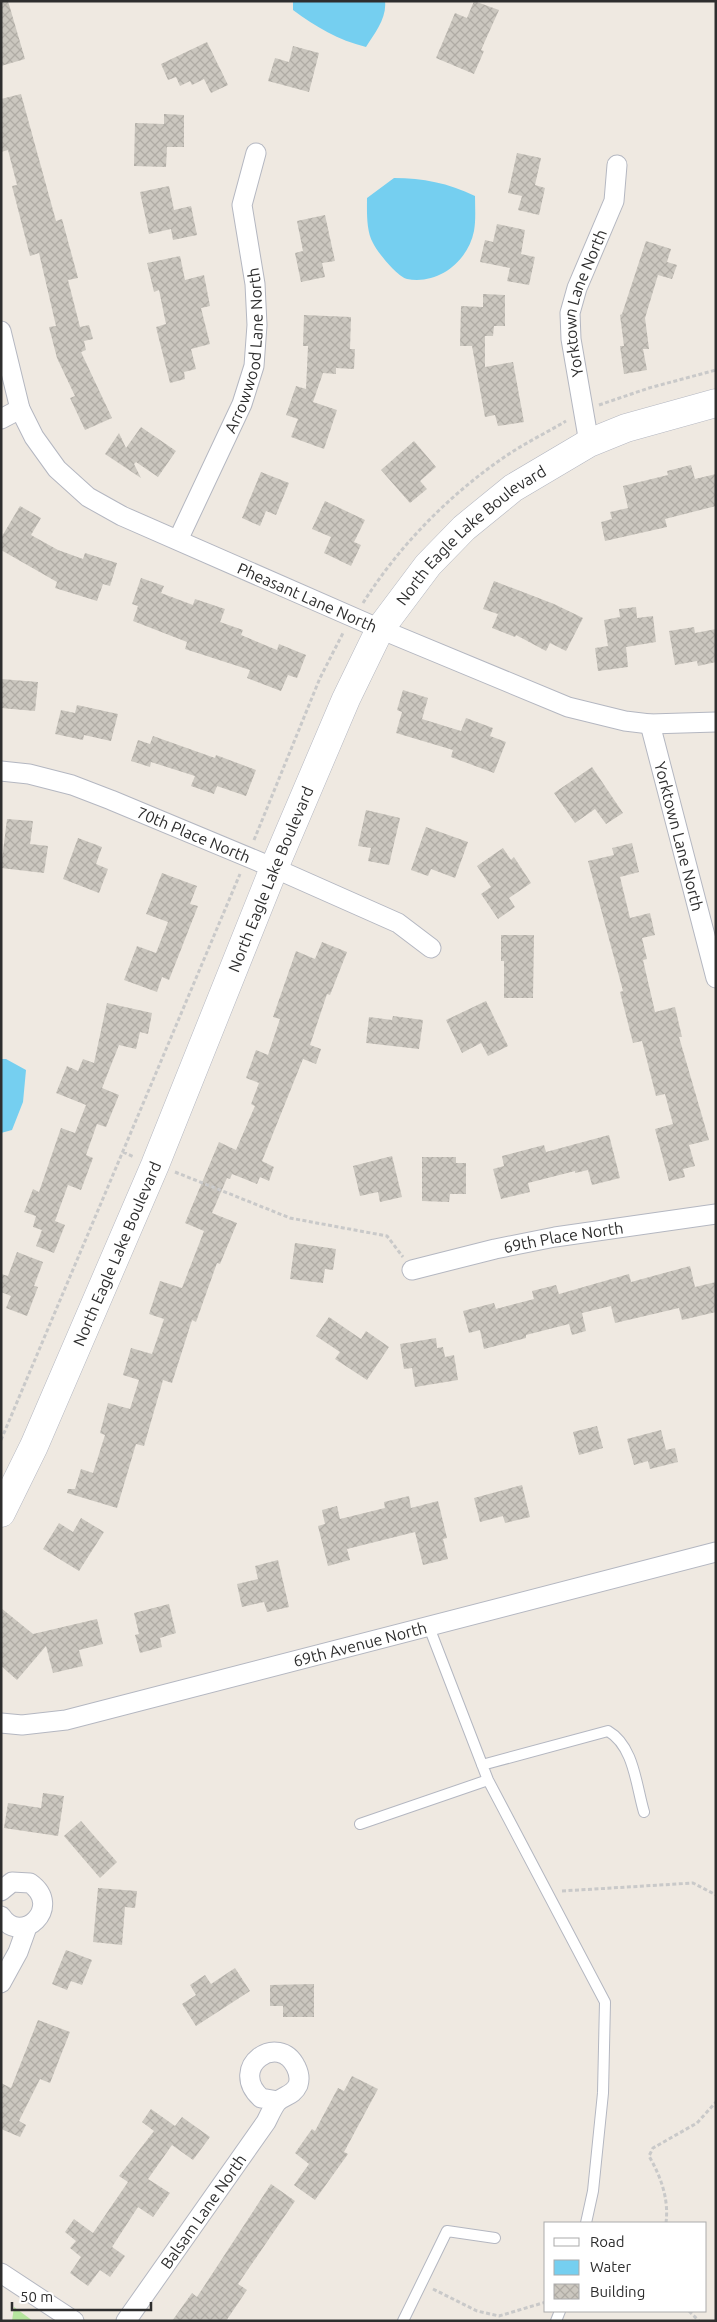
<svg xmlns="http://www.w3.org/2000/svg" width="717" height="2322" viewBox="0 0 717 2322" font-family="Ubuntu,sans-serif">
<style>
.grass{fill:#b6e59e}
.water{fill:#75cff0}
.building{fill:url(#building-cross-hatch)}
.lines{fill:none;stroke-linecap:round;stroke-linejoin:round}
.lane-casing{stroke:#b4b7c1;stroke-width:12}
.street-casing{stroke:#b4b7c1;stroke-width:21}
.secondary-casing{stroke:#b4b7c1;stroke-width:29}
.path{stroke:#c9c9c9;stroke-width:3;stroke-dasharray:4 2.5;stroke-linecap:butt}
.lane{stroke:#fff;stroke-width:10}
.street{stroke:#fff;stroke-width:19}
.secondary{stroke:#fff;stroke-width:28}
.labels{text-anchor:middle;stroke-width:4;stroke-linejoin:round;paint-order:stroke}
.street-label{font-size:16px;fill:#2e2e2e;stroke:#fff}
</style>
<defs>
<pattern id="building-cross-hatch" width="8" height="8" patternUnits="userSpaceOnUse" patternTransform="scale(1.25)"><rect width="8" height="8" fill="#cbc7bf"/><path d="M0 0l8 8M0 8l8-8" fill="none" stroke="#afaba4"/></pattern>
</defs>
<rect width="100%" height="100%" fill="#efe9e1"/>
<path class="grass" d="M 14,2307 L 33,2321 L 12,2321 Z"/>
<path class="water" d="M 293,1 L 385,1 C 387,18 375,33 366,47 C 338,40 316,27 293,10 Z
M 394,178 C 423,178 448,183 475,196 C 475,207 476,220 474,231 C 468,261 439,285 407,279 C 398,277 377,252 373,243 C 366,231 367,211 367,198 Z
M 1,1059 L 6,1059 L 26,1070 L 23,1102 L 12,1130 L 1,1133 Z"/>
<path class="building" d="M 1,1 L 8,1 L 25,59 L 1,66 Z
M 474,1 L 499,10 L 481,50 L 484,51 L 474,74 L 436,58 L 455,13 L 467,18 Z
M 207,42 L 228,85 L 211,93 L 204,79 L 192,85 L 190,81 L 180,86 L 176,77 L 168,80 L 161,64 Z
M 293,46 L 319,53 L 309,92 L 268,81 L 275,58 L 289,62 Z
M 21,94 L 56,221 L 62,219 L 78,278 L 68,280 L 80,327 L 89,325 L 93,339 L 84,341 L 86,350 L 81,352 L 112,418 L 85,430 L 70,398 L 75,396 L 57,358 L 49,327 L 56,326 L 39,253 L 30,256 L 12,186 L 17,185 L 8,150 L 1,152 L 1,99 Z
M 164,114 L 184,115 L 184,147 L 167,147 L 166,167 L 134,166 L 135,123 L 164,124 Z
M 517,153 L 541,158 L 535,185 L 545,188 L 539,215 L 518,210 L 522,196 L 508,193 Z
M 169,186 L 174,210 L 191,206 L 197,235 L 173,240 L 171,229 L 149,234 L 140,192 Z
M 325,215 L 335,261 L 322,263 L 325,277 L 301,282 L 295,253 L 303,251 L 297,221 Z
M 497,224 L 525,230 L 521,254 L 535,257 L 529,285 L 507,281 L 510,268 L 480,262 L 485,240 L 493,242 Z
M 646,241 L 671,249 L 667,262 L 677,265 L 672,279 L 658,275 L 645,318 L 649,349 L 643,349 L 647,370 L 624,374 L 620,346 L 624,346 L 620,315 L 622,314 Z
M 180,256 L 185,280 L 204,275 L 210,306 L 201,308 L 210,344 L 191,349 L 196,369 L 184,372 L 185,379 L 170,383 L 156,327 L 166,324 L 159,290 L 154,292 L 147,263 Z
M 483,294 L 505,295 L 505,326 L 494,326 L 493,336 L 485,336 L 485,367 L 513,362 L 524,422 L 498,426 L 495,415 L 485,417 L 472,346 L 460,346 L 461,306 L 483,307 Z
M 304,315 L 351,317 L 350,349 L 355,349 L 354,369 L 336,368 L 336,374 L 323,373 L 313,402 L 337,410 L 324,449 L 291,437 L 298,419 L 286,415 L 296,386 L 306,389 L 308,346 L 303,346 Z
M 141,427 L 176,451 L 158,477 L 136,462 L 134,464 L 141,478 L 105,454 L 119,433 L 126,448 Z
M 414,441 L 436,467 L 420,481 L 427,489 L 410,503 L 381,470 Z
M 691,465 L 695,479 L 716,474 L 716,506 L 665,519 L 667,527 L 605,541 L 601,522 L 612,519 L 610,512 L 628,508 L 623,486 L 668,475 L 667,471 Z
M 261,472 L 289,483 L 276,515 L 266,511 L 260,526 L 242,518 Z
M 325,501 L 365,520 L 354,542 L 361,545 L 351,566 L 324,553 L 331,537 L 312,529 Z
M 20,506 L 41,518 L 31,535 L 58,550 L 83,559 L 85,553 L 117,563 L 110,586 L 103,584 L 97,601 L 55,588 L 57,582 L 1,550 L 1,538 Z
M 141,578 L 164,586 L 161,593 L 193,605 L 195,599 L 225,609 L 220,622 L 243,630 L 241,635 L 277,650 L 279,644 L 306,655 L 297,678 L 288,675 L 281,691 L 247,678 L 250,670 L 185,649 L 187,642 L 133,621 L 138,606 L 132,604 Z
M 494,581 L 554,604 L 583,618 L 566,651 L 550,643 L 546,651 L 516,635 L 515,637 L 492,628 L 498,614 L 483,609 Z
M 636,607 L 637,618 L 653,616 L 656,642 L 626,647 L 628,667 L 598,671 L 595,648 L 608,646 L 604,620 L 620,617 L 619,609 Z
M 694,627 L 695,633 L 716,629 L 716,662 L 698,666 L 697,661 L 675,665 L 669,631 Z
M 1,679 L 38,682 L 35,711 L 1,708 Z
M 403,690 L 428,698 L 422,719 L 461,731 L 466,718 L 493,728 L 490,736 L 506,742 L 494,773 L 451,757 L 453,750 L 396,733 L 402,712 L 397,710 Z
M 77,705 L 118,714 L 111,741 L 84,735 L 83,740 L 55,734 L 61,710 L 75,713 Z
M 153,736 L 215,758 L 216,755 L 256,770 L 246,796 L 217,786 L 214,794 L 191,786 L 195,776 L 151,762 L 150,767 L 131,761 L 138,740 L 150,744 Z
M 592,767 L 623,813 L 606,824 L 595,809 L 575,823 L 554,793 Z
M 366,810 L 400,818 L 389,865 L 368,861 L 371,848 L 358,846 Z
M 7,819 L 33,821 L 30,844 L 48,846 L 44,873 L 1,868 Z
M 426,827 L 468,842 L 455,878 L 431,869 L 428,876 L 411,870 Z
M 78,838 L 102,847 L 96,864 L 108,869 L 99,893 L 63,879 Z
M 632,843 L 639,872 L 620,877 L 630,918 L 650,913 L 655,935 L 642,938 L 647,959 L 643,960 L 655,1012 L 675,1007 L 682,1037 L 679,1037 L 709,1140 L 689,1145 L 695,1166 L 683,1169 L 685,1177 L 669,1181 L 655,1129 L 673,1124 L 665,1094 L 656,1096 L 642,1041 L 633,1043 L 620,992 L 623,991 L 588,861 L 614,855 L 612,848 Z
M 503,848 L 511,860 L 514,857 L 531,883 L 509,898 L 515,907 L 498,919 L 481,894 L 491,887 L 477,866 Z
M 162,873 L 197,886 L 190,904 L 198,906 L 169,980 L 162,977 L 157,992 L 124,980 L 137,946 L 156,953 L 168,922 L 146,914 Z
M 501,935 L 534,935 L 533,998 L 504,998 L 504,961 L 501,961 Z
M 322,942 L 347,952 L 330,995 L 327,994 L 310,1045 L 321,1049 L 316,1064 L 303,1059 L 262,1161 L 274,1167 L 269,1181 L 260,1177 L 257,1184 L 232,1174 L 230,1179 L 227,1178 L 212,1213 L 237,1223 L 220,1264 L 217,1263 L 196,1322 L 192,1320 L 172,1383 L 163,1380 L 144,1446 L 136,1444 L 117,1508 L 67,1493 L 68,1489 L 75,1489 L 81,1469 L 93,1473 L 105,1435 L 100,1433 L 108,1403 L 130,1409 L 139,1380 L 123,1375 L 131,1348 L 152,1354 L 164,1319 L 149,1314 L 160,1281 L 182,1288 L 204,1231 L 185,1223 L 219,1142 L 236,1150 L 255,1106 L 251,1104 L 259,1083 L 246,1078 L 256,1050 L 268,1055 L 280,1019 L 273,1017 L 296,951 L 315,959 Z
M 486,1001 L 508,1046 L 488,1056 L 481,1043 L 462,1053 L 446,1020 Z
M 107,1003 L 152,1013 L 148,1034 L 140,1032 L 136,1049 L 119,1045 L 102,1088 L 119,1095 L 106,1127 L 97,1124 L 86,1155 L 93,1158 L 81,1190 L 68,1185 L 55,1221 L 65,1225 L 54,1253 L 36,1246 L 42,1230 L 33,1227 L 36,1216 L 24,1212 L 33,1189 L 39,1192 L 61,1128 L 75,1133 L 86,1105 L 56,1093 L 67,1066 L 78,1071 L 83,1059 L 94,1063 Z
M 393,1016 L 423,1020 L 419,1049 L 366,1043 L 369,1017 L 392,1020 Z
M 609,1135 L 620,1178 L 592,1185 L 588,1170 L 575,1173 L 575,1171 L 528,1183 L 530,1192 L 501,1199 L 493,1169 L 504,1166 L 502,1156 L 544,1145 L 546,1152 Z
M 392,1156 L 402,1197 L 380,1202 L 378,1192 L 360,1196 L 353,1166 Z
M 422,1157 L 456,1157 L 456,1163 L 466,1163 L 466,1194 L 450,1194 L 449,1202 L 422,1201 Z
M 295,1243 L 336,1249 L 333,1270 L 325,1269 L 323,1283 L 290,1279 Z
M 17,1252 L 43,1262 L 34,1286 L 38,1287 L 27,1316 L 6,1308 L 11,1296 L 1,1292 L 1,1274 L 8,1276 Z
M 690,1266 L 695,1287 L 716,1282 L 716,1312 L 682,1320 L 679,1308 L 615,1323 L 611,1306 L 582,1313 L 586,1331 L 572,1335 L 569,1324 L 526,1335 L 526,1338 L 484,1349 L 480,1330 L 469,1333 L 463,1311 L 494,1303 L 496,1309 L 534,1299 L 532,1291 L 556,1285 L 559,1294 L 629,1274 L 631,1282 Z
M 329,1317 L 361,1339 L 366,1331 L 389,1347 L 367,1380 L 335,1359 L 340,1352 L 316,1336 Z
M 436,1338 L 437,1348 L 443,1347 L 445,1357 L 454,1355 L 458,1380 L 415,1387 L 412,1368 L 404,1369 L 400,1344 Z
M 597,1426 L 603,1448 L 579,1455 L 573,1432 Z
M 661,1430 L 666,1450 L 675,1448 L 678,1462 L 650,1469 L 648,1461 L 634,1465 L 627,1439 Z
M 522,1485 L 530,1517 L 505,1523 L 503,1516 L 480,1522 L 474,1498 Z
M 409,1496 L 411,1508 L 438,1501 L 447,1538 L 443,1539 L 448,1559 L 423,1565 L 415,1532 L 347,1549 L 350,1560 L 328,1566 L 318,1526 L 325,1524 L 322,1510 L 337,1506 L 340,1519 L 385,1508 L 384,1502 Z
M 81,1518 L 104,1532 L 79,1571 L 43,1549 L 59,1523 L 73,1532 Z
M 278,1560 L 289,1607 L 267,1612 L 264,1602 L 242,1607 L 237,1584 L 258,1579 L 255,1566 Z
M 169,1604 L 176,1633 L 160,1638 L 162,1647 L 140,1653 L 135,1635 L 139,1634 L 134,1613 Z
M 1,1608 L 33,1634 L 97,1619 L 103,1644 L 79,1650 L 83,1666 L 53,1673 L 46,1646 L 17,1680 L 1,1666 Z
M 43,1793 L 64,1796 L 58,1836 L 4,1828 L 8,1803 L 41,1808 Z
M 81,1821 L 117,1862 L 100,1878 L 64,1836 Z
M 98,1888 L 137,1891 L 135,1908 L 125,1907 L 122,1945 L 93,1942 Z
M 66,1950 L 92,1960 L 82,1985 L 71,1981 L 67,1990 L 52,1984 Z
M 235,1968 L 250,1991 L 196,2026 L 182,2004 L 196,1995 L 190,1985 L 205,1975 L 211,1984 Z
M 314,1984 L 314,2017 L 283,2017 L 283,2006 L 270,2006 L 270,1985 Z
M 38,2020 L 70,2032 L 50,2083 L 40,2079 L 19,2121 L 26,2125 L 20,2137 L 1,2129 L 1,2083 L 11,2088 Z
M 352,2076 L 378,2089 L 344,2152 L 348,2154 L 315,2200 L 294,2185 L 309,2164 L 295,2153 L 312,2129 L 315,2131 L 338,2088 L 344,2091 Z
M 151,2109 L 175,2126 L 182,2117 L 210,2137 L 193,2160 L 172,2145 L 148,2179 L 170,2193 L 153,2217 L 138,2207 L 112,2247 L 125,2256 L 110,2277 L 100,2270 L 88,2286 L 70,2273 L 81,2257 L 70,2248 L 76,2241 L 65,2232 L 74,2219 L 93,2233 L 128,2182 L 119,2176 L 154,2131 L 142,2122 Z
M 271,2184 L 295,2201 L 238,2284 L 247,2290 L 226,2321 L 172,2321 L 192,2293 L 197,2297 Z"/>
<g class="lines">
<g class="lane-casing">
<path id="lane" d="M 429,1627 L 488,1780 L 605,2002 L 603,2093 L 593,2191 L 586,2223
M 482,1765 L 608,1731 C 634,1746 636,1785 644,1812
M 360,1824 L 488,1780
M 403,2321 L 447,2231 L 495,2238
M 556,2321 L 560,2311"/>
</g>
<g class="street-casing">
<g id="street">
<path id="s1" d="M 1,331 L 20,409 L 34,437 L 57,469 L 88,497 L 122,516 L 380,629 L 568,707 L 625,721 L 650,724 L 716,722"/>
<path d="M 1,419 L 20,409"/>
<path id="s2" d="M 589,443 L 571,339 L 570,313 L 577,288 L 614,201 L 617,165"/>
<path id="s3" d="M 178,540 L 242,404 L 254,366 L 257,325 L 255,284 L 242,205 L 256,153"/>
<path id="s4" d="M 650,724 L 716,978"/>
<path id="s5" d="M 1,771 L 29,774 L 72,785 L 111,800 L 274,868 L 398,923 L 431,948"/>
<path id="s6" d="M 412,1270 L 495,1249 L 555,1237 L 716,1214"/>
<path id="s7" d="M 1,1723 L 22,1725 L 66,1720 L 716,1552"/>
<path d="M 1,1891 L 12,1882 L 30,1883 C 64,1907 21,1947 1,1916"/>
<path d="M 1,1983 L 18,1952 L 27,1927"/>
<path d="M 1,2273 L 74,2321"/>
<path id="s8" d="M 126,2321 L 266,2122 C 269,2116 273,2107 277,2102 C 284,2095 293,2096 298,2085 C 300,2079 299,2073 296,2067 C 279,2031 227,2067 261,2098 L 278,2101"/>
</g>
</g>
<g class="secondary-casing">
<g id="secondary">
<path id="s9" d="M 1,1513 L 34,1446 L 155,1165 L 274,868 L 346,699 L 380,629 L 428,565 L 464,528 L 513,488 L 589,443 L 626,428 L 716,403"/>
</g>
</g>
<path class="path" d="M 599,405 L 649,388 L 716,370
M 363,603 C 399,546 448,496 503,458 C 523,444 546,433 566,421
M 254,840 L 320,678 L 343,633
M 123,1152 L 134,1157
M 175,1172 L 290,1218 L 387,1236 L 403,1257
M 1,1440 L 240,874
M 562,1891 L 693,1883 L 716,1895
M 666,2223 C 669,2199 661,2177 649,2156 L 653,2148 L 697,2123 L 716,2102
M 433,2289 L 477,2311 L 499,2316 L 546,2302
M 689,2311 L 699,2321"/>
<use href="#lane" class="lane"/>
<use href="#street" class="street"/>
<use href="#secondary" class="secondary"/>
</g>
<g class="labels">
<g class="street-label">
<text dy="6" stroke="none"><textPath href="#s2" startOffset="144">Yorktown Lane North</textPath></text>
<text dy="6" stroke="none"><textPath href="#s3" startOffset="204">Arrowwood Lane North</textPath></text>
<text dy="6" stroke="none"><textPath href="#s9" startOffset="1094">North Eagle Lake Boulevard</textPath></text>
<text dy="6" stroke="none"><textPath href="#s1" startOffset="434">Pheasant Lane North</textPath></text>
<text dy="6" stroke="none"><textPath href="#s5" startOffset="204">70th Place North</textPath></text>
<text dy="6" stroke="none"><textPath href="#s4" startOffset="116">Yorktown Lane North</textPath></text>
<text dy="6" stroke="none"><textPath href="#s9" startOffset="689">North Eagle Lake Boulevard</textPath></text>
<text dy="6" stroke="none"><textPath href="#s6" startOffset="155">69th Place North</textPath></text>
<text dy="6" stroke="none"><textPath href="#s9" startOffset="284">North Eagle Lake Boulevard</textPath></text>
<text dy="6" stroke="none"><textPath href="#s7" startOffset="369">69th Avenue North</textPath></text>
<text dy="6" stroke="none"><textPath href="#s8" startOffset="134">Balsam Lane North</textPath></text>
</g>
</g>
<rect width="717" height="2322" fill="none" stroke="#2e2e2e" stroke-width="5"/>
<rect x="544" y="2222" width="162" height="90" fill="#ffffff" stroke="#ababab"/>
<rect x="554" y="2238" width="25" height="8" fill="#ffffff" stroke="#ababab"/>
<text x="590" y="2247" font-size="15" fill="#2e2e2e">Road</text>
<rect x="554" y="2260" width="25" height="15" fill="#75cff0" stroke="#ababab"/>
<text x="590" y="2272" font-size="15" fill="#2e2e2e">Water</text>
<rect x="554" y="2284" width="25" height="15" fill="url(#building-cross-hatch)" stroke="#ababab"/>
<text x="590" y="2297" font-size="15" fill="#2e2e2e">Building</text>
<path d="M12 2302v8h139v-8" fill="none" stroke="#2e2e2e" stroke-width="2.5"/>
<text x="20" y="2302" font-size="15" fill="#2e2e2e" stroke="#ffffff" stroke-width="4" paint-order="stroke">50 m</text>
</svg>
